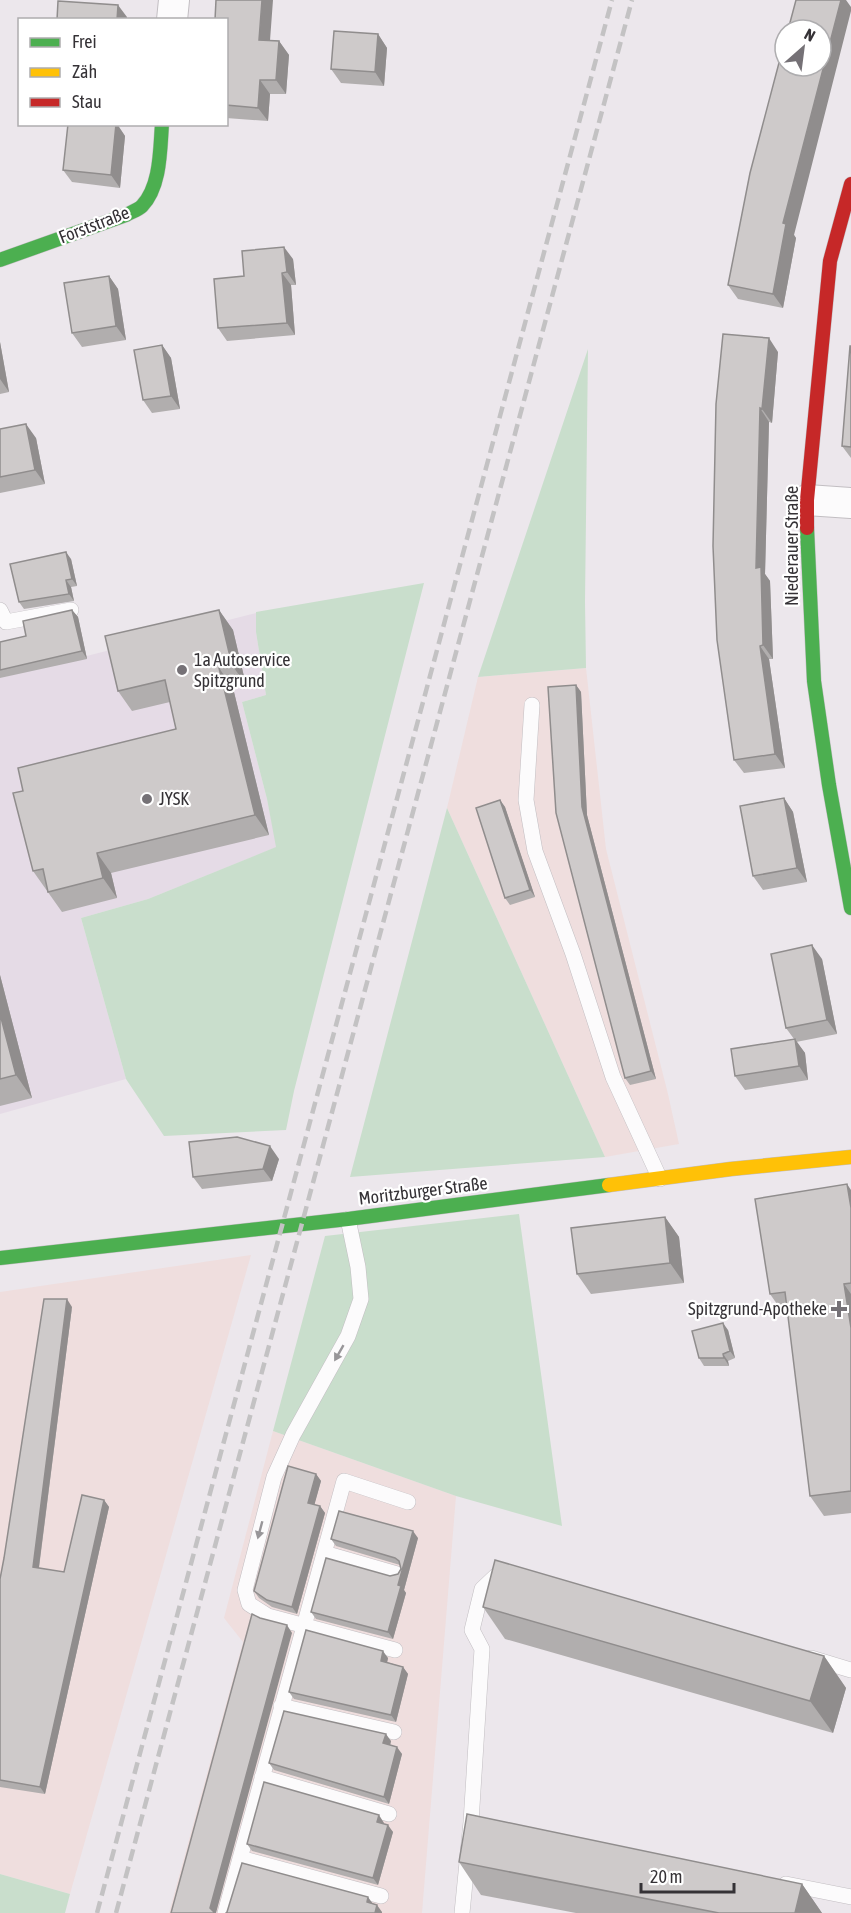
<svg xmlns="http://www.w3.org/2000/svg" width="851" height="1913" viewBox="0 0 851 1913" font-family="'Asap Condensed',sans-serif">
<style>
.built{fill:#e5dbe6}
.industrial{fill:#efdede}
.green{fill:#c9decc}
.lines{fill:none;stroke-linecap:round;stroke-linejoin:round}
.lane-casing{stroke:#c2bec2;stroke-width:16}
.street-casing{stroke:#c2bec2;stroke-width:32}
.fast-casing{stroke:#c2bec2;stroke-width:15}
.slow-casing{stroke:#c2bec2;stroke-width:15}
.jam-casing{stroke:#c2bec2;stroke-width:15}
.lane{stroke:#fcfbfc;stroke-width:15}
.street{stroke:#fcfbfc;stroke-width:30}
.fast{stroke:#4caf50;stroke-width:14}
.slow{stroke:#ffc107;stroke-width:14}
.jam{stroke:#c62828;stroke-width:14}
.rail{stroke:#c3c2c3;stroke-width:4.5;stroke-dasharray:12 6;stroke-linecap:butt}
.wall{fill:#b1aeae}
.shaded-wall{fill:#908d8d}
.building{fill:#cecaca;stroke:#908d8d;stroke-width:1.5}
.oneway{fill:#989699}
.poi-dot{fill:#757176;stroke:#fff;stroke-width:2}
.labels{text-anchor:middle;stroke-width:4.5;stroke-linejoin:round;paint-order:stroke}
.street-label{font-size:18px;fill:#353236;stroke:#fff}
.poi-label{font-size:18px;fill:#353236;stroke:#fff;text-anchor:start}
</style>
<rect width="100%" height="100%" fill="#ece7ec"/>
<path class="built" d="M 256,613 L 256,632 L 266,695 L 242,702 L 267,799 L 277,847 L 148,899 L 81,918 L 126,1079 L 0,1114 L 0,678 Z"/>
<path class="industrial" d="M 586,668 L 606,849 L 668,1094 L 679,1144 L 605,1157 L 447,808 L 478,677 Z
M 251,1255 L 70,1894 L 0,1874 L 0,1292 Z
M 273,1431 L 456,1496 L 422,1913 L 169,1913 L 243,1642 L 224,1618 Z"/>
<path class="green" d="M 588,349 L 585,602 L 586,668 L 478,677 Z
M 424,583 L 294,1091 L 286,1130 L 164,1136 L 126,1079 L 81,918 L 148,899 L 276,847 L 267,799 L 242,702 L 266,695 L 256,632 L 256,612 Z
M 447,808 L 605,1157 L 350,1177 Z
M 519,1214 L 562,1526 L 456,1496 L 273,1431 L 325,1236 Z
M 0,1874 L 70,1894 L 65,1913 L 0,1913 Z"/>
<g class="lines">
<g class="lane-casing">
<path id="lane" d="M 0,610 L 6,622 L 71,610
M 532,705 L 526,800 L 535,851 L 573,954 L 613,1077 L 660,1179
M 348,1219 L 358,1267 L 361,1299 L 348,1336 L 293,1435 L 274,1477 L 245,1590 L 249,1604 L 268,1616 L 395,1650
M 324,1553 L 397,1574
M 811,1658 L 851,1670
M 281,1706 L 394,1732
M 262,1777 L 389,1814
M 240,1858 L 381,1896
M 786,1884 L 851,1897
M 225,1913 L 344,1481 L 408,1502
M 462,1913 L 471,1822 L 482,1649 L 472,1630 L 482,1589 L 499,1573 L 504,1574"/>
</g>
<g class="street-casing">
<path id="street" d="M 172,20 L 174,0
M 807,500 L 851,503"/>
</g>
<g class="fast-casing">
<path id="fast" d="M 0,260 L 126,215 C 131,212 138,210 142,206 C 161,186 160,149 162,124
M 807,528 L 814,681 L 829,785 L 851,908
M 0,1258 L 348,1219 L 609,1185"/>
</g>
<g class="slow-casing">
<path id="slow" d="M 609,1185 L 731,1169 L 851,1157"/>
</g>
<g class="jam-casing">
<path id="jam" d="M 807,528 L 807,500 L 830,261 L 851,184"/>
</g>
<use href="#lane" class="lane"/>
<use href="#street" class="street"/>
<use href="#fast" class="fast"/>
<use href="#slow" class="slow"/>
<use href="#jam" class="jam"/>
<path class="rail" d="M 97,1913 L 612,0
M 116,1913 L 632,0"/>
</g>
<path class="wall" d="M 226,20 L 270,40 L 279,41 L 289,55 L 286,94 L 270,94 L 268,121 L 226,118 Z
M 378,34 L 387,48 L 384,86 L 341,83 L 331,69 Z
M 68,124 L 117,124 L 125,136 L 120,188 L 72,182 L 63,170 Z
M 794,235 L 796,238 L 783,308 L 738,299 L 728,285 Z
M 293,259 L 296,285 L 291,285 L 295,335 L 227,341 L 218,328 L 244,276 Z
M 109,276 L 118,289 L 126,340 L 82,347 L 72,333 Z
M 0,342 L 9,392 L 0,394 Z
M 162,345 L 171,358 L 180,409 L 152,413 L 143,400 Z
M 851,346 L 851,458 L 842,446 Z
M 778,352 L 772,423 L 769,422 L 765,574 L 770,581 L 773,659 L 769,659 L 785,768 L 744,773 L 734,760 L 716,404 Z
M 0,429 L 36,438 L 45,484 L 0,493 Z
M 71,559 L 77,586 L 71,587 L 74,601 L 24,609 L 19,602 Z
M 72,610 L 78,617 L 87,659 L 0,678 L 0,642 L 26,636 Z
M 219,610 L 233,630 L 246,685 L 233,688 L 269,835 L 111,873 L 117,898 L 62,912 L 33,871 L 23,791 L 176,729 L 170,702 L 132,711 L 118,691 Z
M 576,685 L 581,692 L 587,815 L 656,1079 L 630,1085 L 625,1078 L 556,813 Z
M 784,798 L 793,812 L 807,882 L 763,890 L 753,876 Z
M 500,800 L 505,807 L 535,897 L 510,905 L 505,898 Z
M 822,959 L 837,1034 L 796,1042 L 805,1053 L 808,1080 L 745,1090 L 735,1076 L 794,1039 L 786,1028 Z
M 0,975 L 32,1098 L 0,1106 Z
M 279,1159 L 272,1181 L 202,1189 L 193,1177 Z
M 851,1190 L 851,1513 L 824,1516 L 810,1496 L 788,1314 L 784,1314 L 770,1294 Z
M 665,1217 L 679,1237 L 684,1283 L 591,1294 L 577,1274 Z
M 72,1307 L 39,1568 L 64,1572 L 104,1500 L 109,1507 L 45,1794 L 0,1787 L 0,1579 Z
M 728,1330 L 735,1358 L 728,1361 L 729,1366 L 704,1366 L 699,1358 Z
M 316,1474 L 321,1481 L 314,1505 L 320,1506 L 325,1513 L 297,1614 L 272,1607 L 259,1598 L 254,1591 Z
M 418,1538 L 404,1590 L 406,1593 L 393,1639 L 316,1619 L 311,1612 L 390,1576 L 398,1574 L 401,1569 L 400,1565 L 336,1546 L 331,1539 Z
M 483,1607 L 824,1656 L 846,1688 L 833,1733 L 505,1639 Z
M 388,1658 L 387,1662 L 403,1667 L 408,1674 L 396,1722 L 294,1699 L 289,1692 Z
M 391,1741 L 390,1745 L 402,1754 L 389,1804 L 274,1770 L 269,1763 Z
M 384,1823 L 383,1824 L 393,1832 L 378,1885 L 252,1851 L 247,1844 Z
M 459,1862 L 802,1884 L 822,1913 L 576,1913 L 481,1895 Z"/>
<path class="shaded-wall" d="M 262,0 L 273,0 L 269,54 L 259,40 Z
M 841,0 L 846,0 L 851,7 L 851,11 L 794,235 L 796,238 L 783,308 L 773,294 L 783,223 Z
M 118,5 L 127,17 L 127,20 L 117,20 Z
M 378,34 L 387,48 L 384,86 L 375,72 Z
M 279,41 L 289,55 L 286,94 L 276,80 Z
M 260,80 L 270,94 L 268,121 L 258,108 Z
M 116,124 L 117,124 L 125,136 L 120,188 L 111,175 Z
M 284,247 L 293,259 L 296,285 L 287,272 Z
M 282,273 L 291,285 L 295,335 L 287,323 Z
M 109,276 L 118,289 L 126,340 L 116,326 Z
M 769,338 L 778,352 L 772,423 L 762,409 Z
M 0,342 L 9,392 L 0,379 Z
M 162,345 L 171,358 L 180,409 L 171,396 Z
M 760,408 L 769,422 L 765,574 L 770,581 L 773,659 L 763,645 L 756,568 Z
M 26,424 L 36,438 L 45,484 L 35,470 Z
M 66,552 L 71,559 L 77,586 L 72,579 Z
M 66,580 L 71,587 L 74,601 L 69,594 Z
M 72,610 L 78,617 L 87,659 L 82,651 Z
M 219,610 L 233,630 L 246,685 L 232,665 Z
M 760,646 L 769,659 L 785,768 L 775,754 Z
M 219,668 L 233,688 L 269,835 L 255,815 Z
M 576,685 L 581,692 L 587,815 L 656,1079 L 651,1071 L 582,807 Z
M 784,798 L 793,812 L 807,882 L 797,868 Z
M 500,800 L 505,807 L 535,897 L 530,890 Z
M 97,853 L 111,873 L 117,898 L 103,878 Z
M 812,945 L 822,959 L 837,1034 L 827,1020 Z
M 0,975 L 32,1098 L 16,1075 L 0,1014 Z
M 795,1039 L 805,1053 L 808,1080 L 799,1066 Z
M 270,1146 L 279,1159 L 272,1181 L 263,1169 Z
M 847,1184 L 851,1190 L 851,1208 Z
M 665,1217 L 679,1237 L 684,1283 L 670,1263 Z
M 844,1284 L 851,1294 L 851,1328 Z
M 67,1299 L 72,1307 L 38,1574 L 33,1567 Z
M 723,1323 L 728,1330 L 735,1358 L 730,1351 Z
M 723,1354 L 728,1361 L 729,1366 L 724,1358 Z
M 316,1474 L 321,1481 L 313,1510 L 308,1503 Z
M 104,1500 L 109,1507 L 45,1794 L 40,1787 Z
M 320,1506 L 325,1513 L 297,1614 L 292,1607 Z
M 413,1531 L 418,1538 L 404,1590 L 406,1593 L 393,1639 L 388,1632 L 398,1585 Z
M 287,1625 L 292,1633 L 216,1913 L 214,1913 L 210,1908 Z
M 383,1651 L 388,1658 L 386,1668 L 381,1661 Z
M 824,1656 L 846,1688 L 833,1733 L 810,1701 Z
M 403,1667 L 408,1674 L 396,1722 L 391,1715 Z
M 386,1734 L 391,1741 L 389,1750 L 383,1743 Z
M 397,1747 L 402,1754 L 389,1804 L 384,1797 Z
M 379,1815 L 384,1823 L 382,1829 L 377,1822 Z
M 388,1825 L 393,1832 L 378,1885 L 373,1878 Z
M 802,1884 L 822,1913 L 795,1913 Z
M 368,1897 L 373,1904 L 367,1902 Z
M 377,1905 L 382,1912 L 382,1913 L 375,1913 Z"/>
<path class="building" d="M 216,0 L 262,0 L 259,40 L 279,41 L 276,80 L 260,80 L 258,108 L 226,105 L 226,20 L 215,20 Z
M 796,0 L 841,0 L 783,223 L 786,224 L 773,294 L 728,285 L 750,173 L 785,40 L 785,66 L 821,66 L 821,30 L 788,30 Z
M 58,1 L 118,5 L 117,20 L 57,20 Z
M 334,31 L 378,34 L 375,72 L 331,69 Z
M 68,124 L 116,124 L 111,175 L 63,170 Z
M 284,247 L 287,272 L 282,273 L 287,323 L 218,328 L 214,279 L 244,276 L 242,251 Z
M 109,276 L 116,326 L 72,333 L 64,283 Z
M 723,334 L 769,338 L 762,409 L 760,408 L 756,568 L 761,567 L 763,645 L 760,646 L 775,754 L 734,760 L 717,640 L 713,546 L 716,404 Z
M 162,345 L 171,396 L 143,400 L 134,350 Z
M 850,346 L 851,346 L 851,447 L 842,446 Z
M 26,424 L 35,470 L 0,477 L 0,429 Z
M 66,552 L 72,579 L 66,580 L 69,594 L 19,602 L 10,564 Z
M 72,610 L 82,651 L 0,670 L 0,642 L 26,636 L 23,621 Z
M 219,610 L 232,665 L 219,668 L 255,815 L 97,853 L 103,878 L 48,892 L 43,869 L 33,871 L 13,793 L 23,791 L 18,768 L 176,729 L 165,680 L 118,691 L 105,636 Z
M 576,685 L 582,807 L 651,1071 L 625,1078 L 556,813 L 548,687 Z
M 784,798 L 797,868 L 753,876 L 740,806 Z
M 500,800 L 530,890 L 505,898 L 476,808 Z
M 812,945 L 827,1020 L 786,1028 L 771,954 Z
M 0,1014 L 16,1075 L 0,1079 Z
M 795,1039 L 799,1066 L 735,1076 L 731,1049 Z
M 237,1137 L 270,1146 L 263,1169 L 193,1177 L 189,1142 Z
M 847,1184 L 851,1208 L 851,1283 L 844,1284 L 851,1328 L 851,1491 L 810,1496 L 785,1292 L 770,1294 L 755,1199 Z
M 665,1217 L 670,1263 L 577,1274 L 571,1228 Z
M 44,1299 L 67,1299 L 33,1567 L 64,1572 L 82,1495 L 104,1500 L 40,1787 L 0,1780 L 0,1579 L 4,1558 Z
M 723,1323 L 730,1351 L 723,1354 L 724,1358 L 699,1358 L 692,1331 Z
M 288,1466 L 316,1474 L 308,1503 L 320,1506 L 292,1607 L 267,1600 L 254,1591 Z
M 339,1511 L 413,1531 L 398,1585 L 401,1586 L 388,1632 L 311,1612 L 326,1558 L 390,1576 L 398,1574 L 401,1569 L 399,1561 L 395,1558 L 331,1539 Z
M 495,1560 L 824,1656 L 810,1701 L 483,1607 Z
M 252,1614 L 260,1618 L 287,1625 L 210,1908 L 215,1913 L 171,1913 Z
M 306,1630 L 383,1651 L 381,1661 L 403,1667 L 391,1715 L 289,1692 Z
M 284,1711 L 386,1734 L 383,1743 L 397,1747 L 384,1797 L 269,1763 Z
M 264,1782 L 379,1815 L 377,1822 L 388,1825 L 373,1878 L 247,1844 Z
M 467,1814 L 802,1884 L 795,1913 L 719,1913 L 459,1862 Z
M 242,1863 L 368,1897 L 367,1902 L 377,1905 L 375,1913 L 226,1913 L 227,1912 Z"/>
<defs><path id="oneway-solid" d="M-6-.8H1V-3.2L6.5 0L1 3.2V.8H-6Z" transform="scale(1.5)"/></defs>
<g class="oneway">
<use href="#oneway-solid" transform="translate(339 1353) rotate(120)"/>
<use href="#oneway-solid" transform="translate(260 1530) rotate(105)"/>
</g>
<g class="poi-dot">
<circle cx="182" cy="670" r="6"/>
<circle cx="147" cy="799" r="6"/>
<path d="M836 1300h6v6h6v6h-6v6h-6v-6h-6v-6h6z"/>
</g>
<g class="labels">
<g class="street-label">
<text transform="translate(94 225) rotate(-21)" y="6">Forststraße</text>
<text transform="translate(792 546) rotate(-90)" y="6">Niederauer Straße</text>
<text transform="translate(423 1191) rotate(-7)" y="6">Moritzburger Straße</text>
</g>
<g class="poi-label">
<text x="194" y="666">1a Autoservice<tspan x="194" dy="21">Spitzgrund</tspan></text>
<text x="159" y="805">JYSK</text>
<text x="827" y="1315" text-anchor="end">Spitzgrund-Apotheke</text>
</g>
</g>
<rect x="18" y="18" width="210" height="108" fill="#ffffff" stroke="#aeadaf" stroke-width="1.5"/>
<rect x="30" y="38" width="30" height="9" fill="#4caf50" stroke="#aeadaf" stroke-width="1.5"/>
<text x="72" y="48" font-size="18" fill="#353236">Frei</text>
<rect x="30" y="68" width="30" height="9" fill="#ffc107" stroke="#aeadaf" stroke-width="1.5"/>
<text x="72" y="78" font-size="18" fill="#353236">Zäh</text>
<rect x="30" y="98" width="30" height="9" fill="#c62828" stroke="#aeadaf" stroke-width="1.5"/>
<text x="72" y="108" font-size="18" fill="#353236">Stau</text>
<g transform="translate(803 48) rotate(28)"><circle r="28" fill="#ffffff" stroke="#aeadaf" stroke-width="1.5"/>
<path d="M0-4.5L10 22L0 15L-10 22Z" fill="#757176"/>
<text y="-9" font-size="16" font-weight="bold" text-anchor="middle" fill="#353236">N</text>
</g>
<path d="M641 1883v9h93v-9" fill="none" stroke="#353236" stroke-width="3"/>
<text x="650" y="1883" font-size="18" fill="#353236" stroke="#ffffff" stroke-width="4.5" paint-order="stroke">20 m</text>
</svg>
